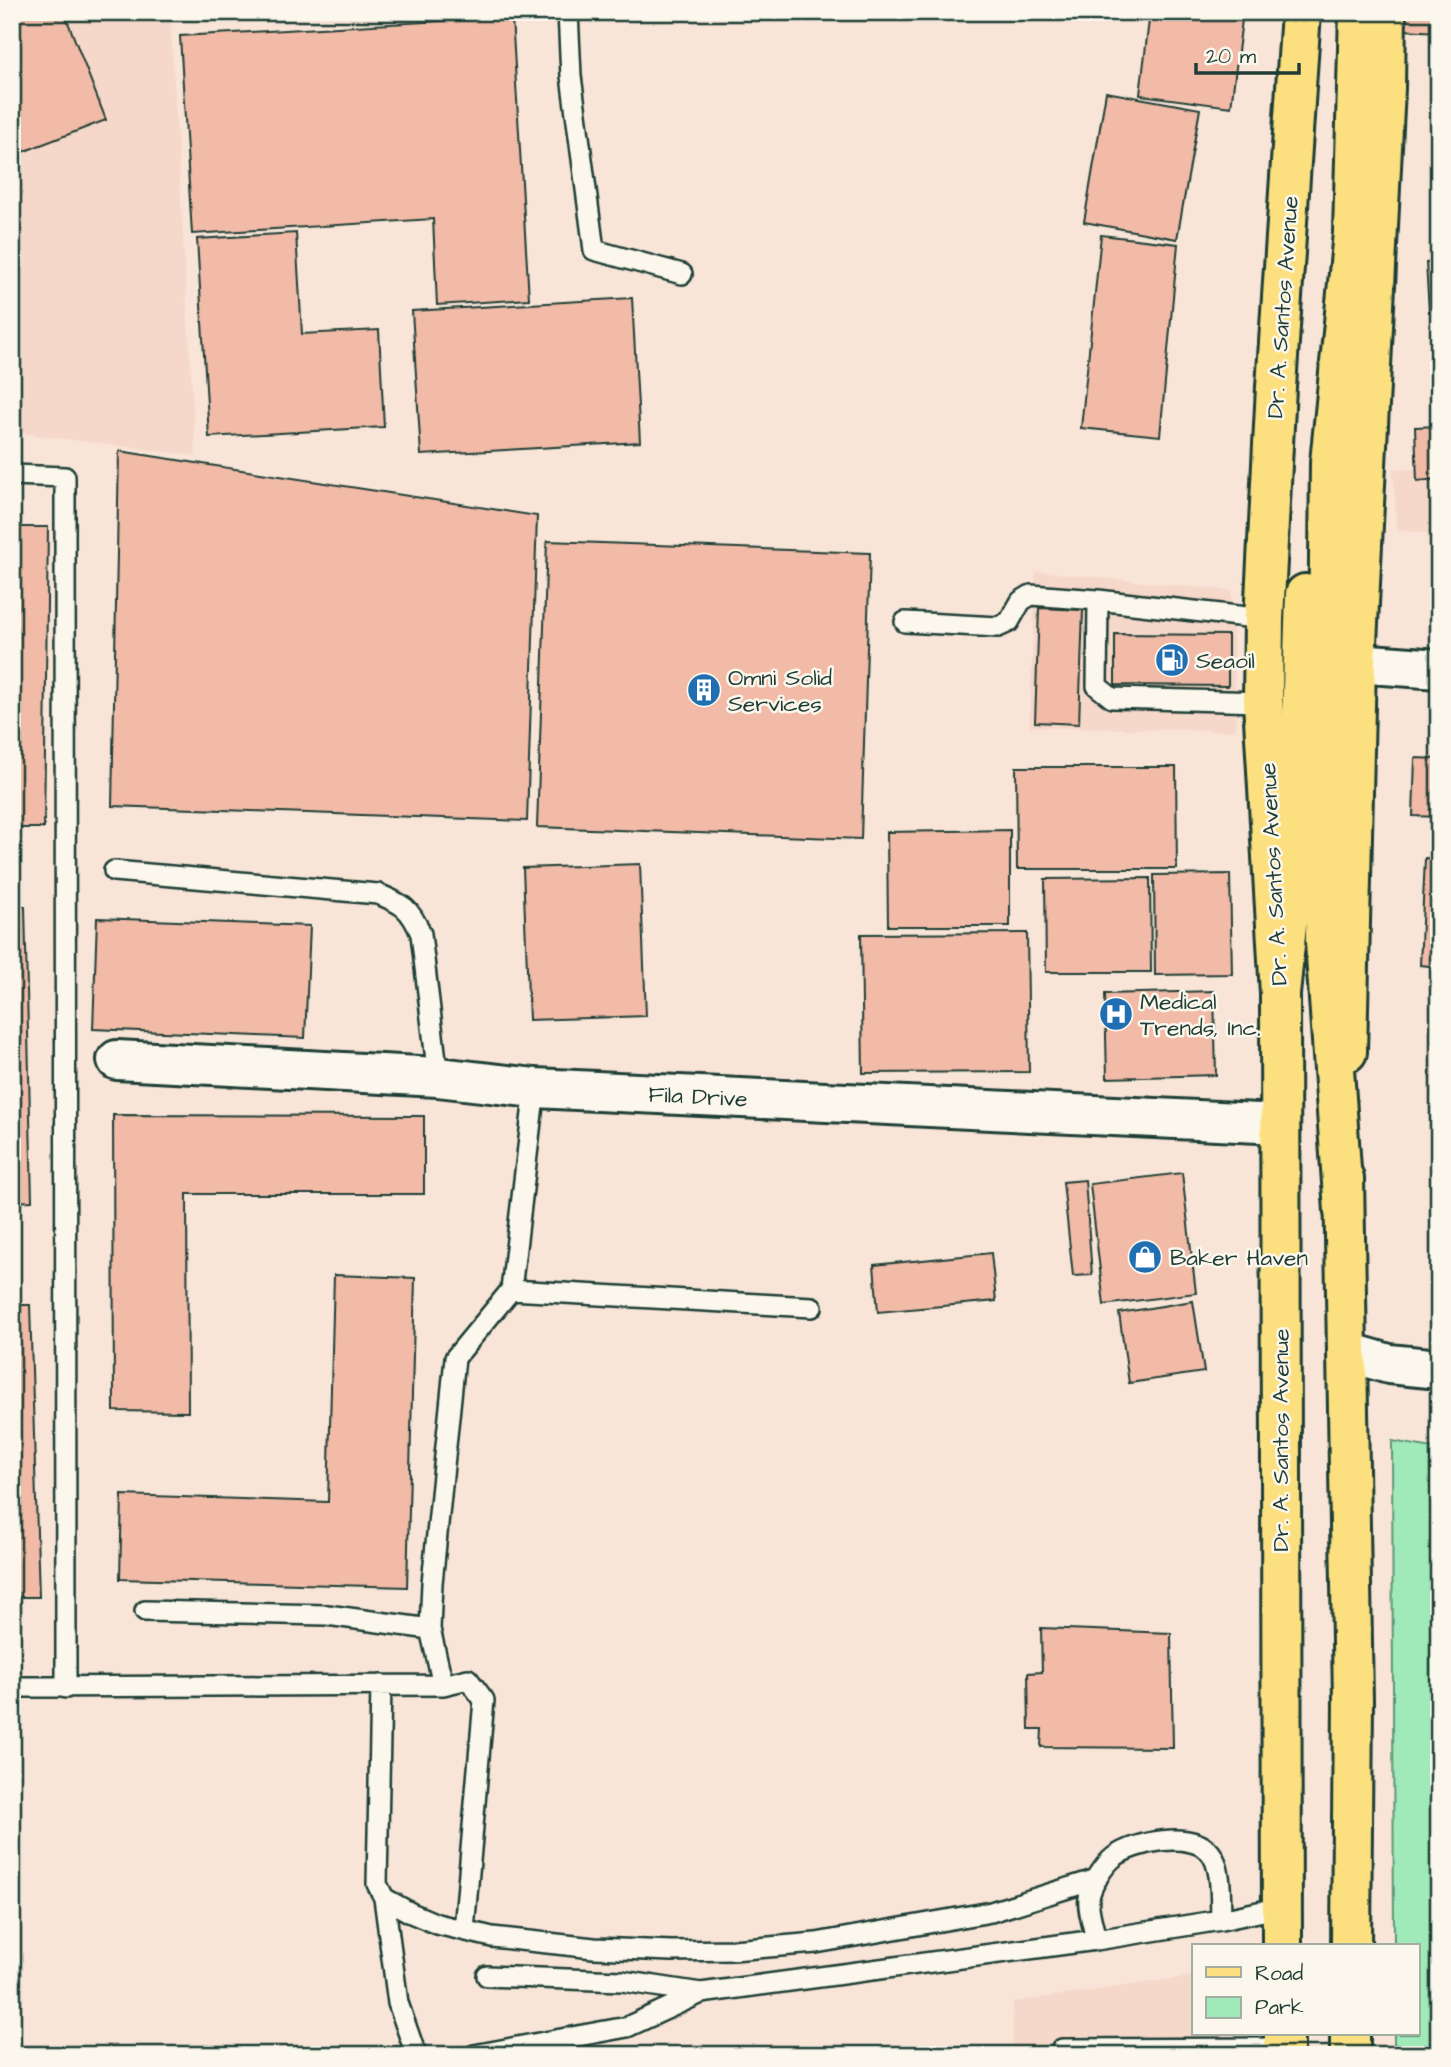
<svg xmlns="http://www.w3.org/2000/svg" width="1451" height="2067" viewBox="0 0 1451 2067" font-family="'Architects Daughter',sans-serif">
<style>
.built{fill:#f6d8ca}
.green{fill:#a0eab9;stroke:#609476;stroke-width:2}
.building{fill:#f2bba8;stroke:#1f3d34;stroke-width:2}
.lines{fill:none;stroke-linecap:round;stroke-linejoin:round}
.service-casing{stroke:#1f3d34;stroke-width:24}
.minor-casing{stroke:#1f3d34;stroke-width:44}
.primary-casing{stroke:#1f3d34;stroke-width:44}
.motorway-casing{stroke:#1f3d34;stroke-width:44}
.service{stroke:#fbf7ec;stroke-width:19}
.minor{stroke:#fbf7ec;stroke-width:38}
.primary{stroke:#fce080;stroke-width:38}
.motorway{stroke:#fce080;stroke-width:38}
.labels{text-anchor:middle;stroke-width:5;stroke-linejoin:round;paint-order:stroke}
.street-label{font-size:23px;fill:#1f3d34;stroke:#fbf7ec}
.poi-label{font-size:23px;fill:#1f3d34;stroke:#fbf7ec;text-anchor:start}
</style>
<rect width="100%" height="100%" fill="#f8e5d8"/>
<filter id="ink" filterUnits="userSpaceOnUse"><feTurbulence type="fractalNoise" baseFrequency=".0143" numOctaves="2"/><feDisplacementMap in="SourceGraphic" scale="14" xChannelSelector="R" yChannelSelector="G"/><feConvolveMatrix kernelMatrix="1 2 1 2 8 2 1 2 1" color-interpolation-filters="sRGB"/></filter>
<g filter="url(#ink)">
<path class="built" d="M 12,12 L 170,12 L 196,456 L 12,432 Z
M 1393,469 L 1439,469 L 1439,534 L 1397,531 Z
M 1036,571 L 1232,591 L 1236,731 L 1029,727 Z
M 1194,1976 L 1194,2034 L 1239,2034 L 1240,2055 L 1012,2055 L 1013,2002 Z"/>
<path class="green" d="M 1392,1441 L 1439,1449 L 1439,2055 L 1394,2055 L 1394,2034 L 1418,2034 L 1418,1946 L 1394,1946 Z"/>
<path class="building" d="M 12,12 L 64,12 L 106,120 L 12,156 Z
M 1150,12 L 1243,12 L 1231,107 L 1140,95 Z
M 1403,12 L 1439,12 L 1439,32 L 1403,30 Z
M 512,17 L 529,299 L 437,305 L 433,219 L 192,234 L 180,36 Z
M 1106,92 L 1200,109 L 1177,239 L 1084,222 Z
M 296,233 L 302,334 L 379,330 L 384,427 L 209,437 L 197,239 Z
M 1101,235 L 1178,244 L 1160,436 L 1081,428 Z
M 1439,262 L 1439,312 L 1429,312 L 1426,263 Z
M 632,298 L 640,442 L 421,455 L 412,311 Z
M 1439,426 L 1439,479 L 1417,481 L 1415,427 Z
M 119,451 L 537,516 L 527,821 L 112,806 Z
M 12,527 L 48,527 L 44,828 L 12,828 Z
M 547,541 L 870,553 L 861,839 L 537,827 Z
M 1039,608 L 1083,610 L 1079,724 L 1035,722 Z
M 1115,634 L 1228,635 L 1228,686 L 1115,685 Z
M 1415,758 L 1439,759 L 1439,817 L 1413,816 Z
M 1016,767 L 1176,767 L 1177,869 L 1017,869 Z
M 1010,830 L 1010,926 L 888,926 L 887,832 Z
M 1425,858 L 1439,859 L 1439,967 L 1420,965 Z
M 640,864 L 646,1016 L 529,1020 L 523,868 Z
M 1230,874 L 1232,974 L 1155,975 L 1154,875 Z
M 1150,878 L 1151,972 L 1046,972 L 1045,879 Z
M 12,906 L 25,906 L 32,1201 L 12,1202 Z
M 97,918 L 310,926 L 305,1038 L 93,1029 Z
M 1027,933 L 1029,1072 L 863,1073 L 861,934 Z
M 1214,991 L 1216,1075 L 1107,1078 L 1105,994 Z
M 113,1115 L 424,1116 L 424,1194 L 187,1194 L 188,1412 L 114,1411 Z
M 1182,1173 L 1196,1293 L 1104,1305 L 1090,1184 Z
M 1085,1180 L 1092,1275 L 1073,1276 L 1063,1182 Z
M 991,1253 L 996,1301 L 878,1312 L 874,1265 Z
M 334,1275 L 415,1278 L 407,1587 L 120,1579 L 122,1495 L 328,1502 Z
M 1193,1301 L 1204,1372 L 1129,1383 L 1119,1313 Z
M 12,1305 L 30,1305 L 39,1597 L 12,1597 Z
M 1439,1402 L 1439,1456 L 1434,1455 Z
M 1041,1628 L 1171,1633 L 1173,1748 L 1041,1747 L 1042,1729 L 1029,1729 L 1028,1673 L 1042,1672 Z"/>
<g class="lines">
<g class="service-casing">
<path id="service" d="M 568,12 L 571,76 L 594,250 L 682,274
M 12,475 L 65,477 L 66,1688
M 1098,600 L 1097,686 L 1112,698 L 1263,702
M 905,622 L 998,627 L 1009,622 L 1021,601 L 1031,595 L 1098,600 L 1264,619
M 114,871 L 378,894 C 403,904 410,908 421,934 L 438,1077
M 511,1290 L 535,1088
M 145,1611 L 327,1615 L 430,1629
M 381,1685 L 377,1884 L 384,1898 L 411,1913 L 437,1924 L 492,1937 L 594,1948 L 672,1951 L 733,1950 L 816,1943 L 991,1912 L 1097,1879
M 443,1685 L 430,1629 L 432,1583 L 455,1358 L 511,1290 L 812,1307
M 12,1687 L 443,1685 L 468,1679 L 484,1700 L 464,1930
M 384,1898 L 398,2003 L 414,2049 L 418,2055
M 1096,1940 C 1094,1928 1087,1909 1089,1898 C 1091,1885 1104,1865 1114,1857 C 1135,1841 1191,1831 1210,1852 C 1223,1868 1220,1900 1221,1920
M 487,1976 L 622,1981 L 701,1993
M 474,2055 L 627,2027 L 701,1993 L 1096,1940 L 1221,1920 L 1281,1907
M 1062,2055 L 1062,2049 L 1284,2048"/>
</g>
<g class="minor-casing">
<path id="minor" d="M 1356,663 L 1439,669
M 117,1060 L 438,1077 L 535,1088 L 1280,1124
M 1348,1352 L 1389,1364 L 1439,1369"/>
</g>
<g class="primary-casing">
<path id="primary" d="M 1347,1052 L 1356,663 L 1385,88 L 1386,12
M 1344,1178 L 1353,1700 L 1351,1946
M 1282,1946 L 1280,994 L 1263,702 L 1264,619 L 1276,387 L 1301,12
M 1284,2034 L 1284,2055
M 1350,2055 L 1350,2034"/>
</g>
<g class="motorway-casing">
<path id="motorway" d="M 1280,994 L 1298,815 L 1305,594
M 1344,1211 L 1325,942 L 1330,463 L 1353,233 L 1359,12"/>
</g>
<use href="#service" class="service"/>
<use href="#minor" class="minor"/>
<use href="#primary" class="primary"/>
<use href="#motorway" class="motorway"/>
</g>
</g>
<defs>
<g id="fuel-disc" transform="scale(1.75)"><circle r="9.5" fill="#1f6fb2" stroke="#fbf7ec"/><path d="M-5.5-6h7V0h2V4h1.3V-2.5L3-4.5l.8-.8L6-3V5H2.5V1h-1V6h-7ZM-4.2-4.7v3.2H.2V-4.7Z" fill="#fff"/></g>
<g id="building-disc" transform="scale(1.75)"><circle r="9.5" fill="#1f6fb2" stroke="#fbf7ec"/><path d="M-4-6H4V6H1V3H-1V6H-4ZM-2.5-4.3h1.7v1.8h-1.7ZM.8-4.3h1.7v1.8H.8ZM-2.5-1h1.7V.8h-1.7ZM.8-1h1.7V.8H.8Z" fill="#fff"/></g>
<g id="hospital-disc" transform="scale(1.75)"><circle r="9.5" fill="#1f6fb2" stroke="#fbf7ec"/><path d="M-5-5h3v3.5h4V-5h3V5h-3V1.5h-4V5h-3Z" fill="#fff"/></g>
<g id="shop-disc" transform="scale(1.75)"><circle r="9.5" fill="#1f6fb2" stroke="#fbf7ec"/><path d="M-5-2.5h2.3a2.7 3.5 0 0 1 5.4 0H5L5.5 6h-11ZM-1.5-2.5h3a1.5 2.3 0 0 0-3 0Z" fill="#fff"/></g>
</defs>
<g fill-rule="evenodd">
<use href="#fuel-disc" x="1172" y="660"/>
<use href="#building-disc" x="704" y="690"/>
<use href="#hospital-disc" x="1116" y="1014"/>
<use href="#shop-disc" x="1145" y="1257"/>
</g>
<g class="labels">
<g class="street-label">
<text transform="translate(1282 307) rotate(-86)" y="8">Dr. A. Santos Avenue</text>
<text transform="translate(1273 874) rotate(-93)" y="8">Dr. A. Santos Avenue</text>
<text transform="translate(698 1096) rotate(3)" y="8">Fila Drive</text>
<text transform="translate(1280 1440) rotate(-90)" y="8">Dr. A. Santos Avenue</text>
</g>
<g class="poi-label">
<text x="1196" y="668">Seaoil</text>
<text x="728" y="685">Omni Solid<tspan x="728" dy="26">Services</tspan></text>
<text x="1140" y="1009">Medical<tspan x="1140" dy="26">Trends, Inc.</tspan></text>
<text x="1170" y="1265">Baker Haven</text>
</g>
</g>
<rect width="1451" height="2067" fill="none" stroke="#fbf7ec" stroke-width="42"/>
<rect x="21" y="21" width="1409" height="2025" fill="none" stroke="#1f3d34" stroke-width="2.5" filter="url(#ink)"/>
<rect x="1192" y="1944" width="228" height="91" fill="#fbf7ec" stroke="#a3ada2" stroke-width="2"/>
<rect x="1206" y="1967" width="35" height="10" fill="#fce080" stroke="#a3ada2" stroke-width="2"/>
<text x="1255" y="1980" font-size="21" fill="#1f3d34">Road</text>
<rect x="1206" y="1997" width="35" height="21" fill="#a0eab9" stroke="#a3ada2" stroke-width="2"/>
<text x="1255" y="2014" font-size="21" fill="#1f3d34">Park</text>
<path d="M1196 63v10h103v-10" fill="none" stroke="#1f3d34" stroke-width="3.5"/>
<text x="1206" y="63" font-size="21" fill="#1f3d34" stroke="#fbf7ec" stroke-width="5" paint-order="stroke">20 m</text>
</svg>
